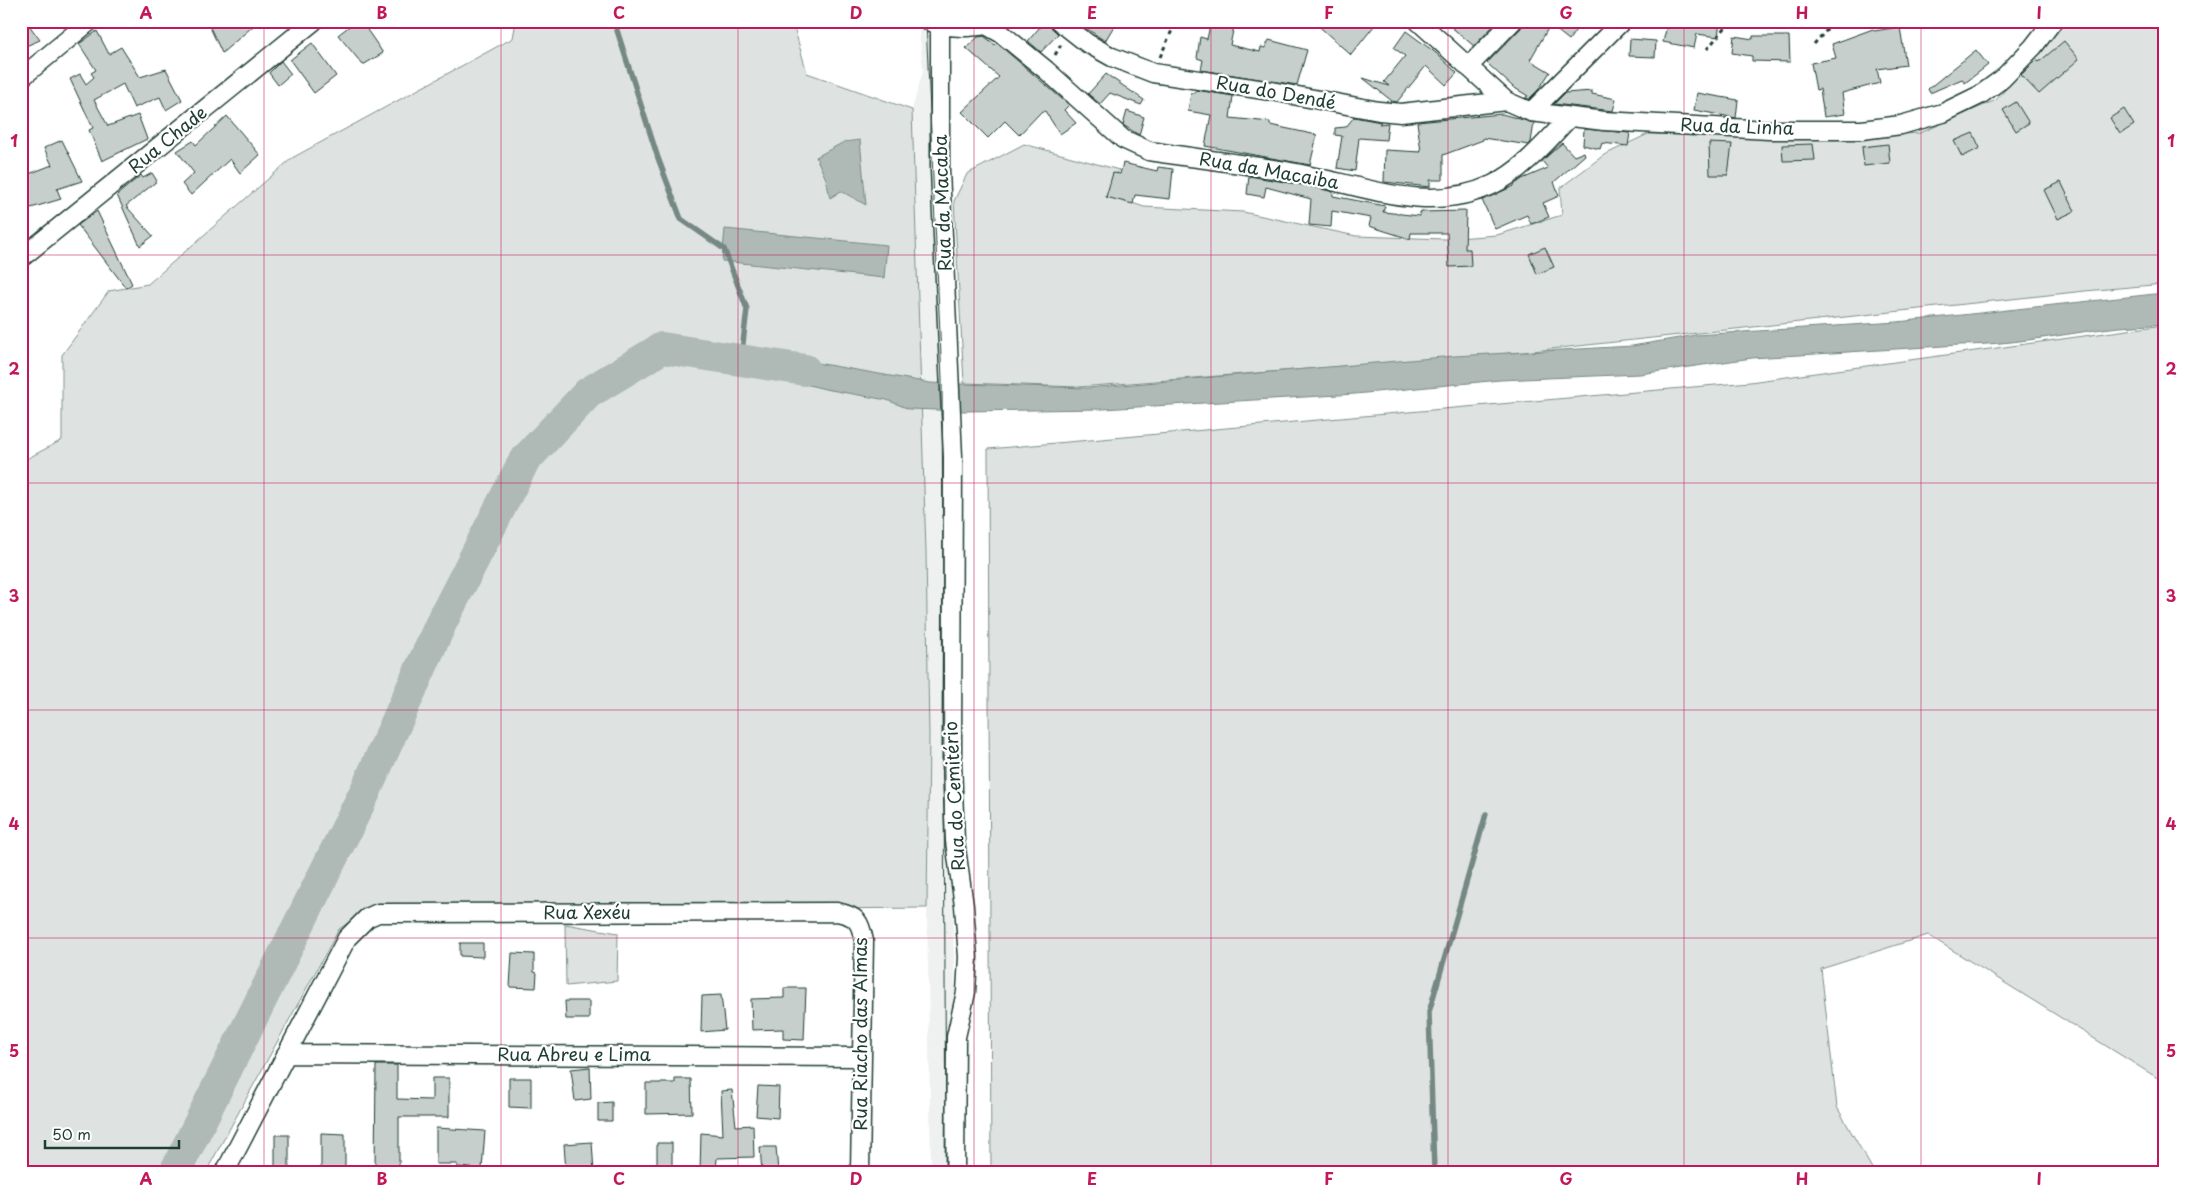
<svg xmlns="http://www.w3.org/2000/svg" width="2185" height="1193" viewBox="0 0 2185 1193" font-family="'Playpen Sans',sans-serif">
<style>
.built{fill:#eef1f0}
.green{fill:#dee3e2;stroke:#7e908b}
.water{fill:#afbab7;stroke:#758883}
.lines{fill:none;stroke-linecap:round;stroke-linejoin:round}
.stream{stroke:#758883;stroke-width:5.5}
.river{stroke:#afbab7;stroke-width:32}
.building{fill:#c7cfcc;stroke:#1f3d34}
.minor-casing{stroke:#1f3d34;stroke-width:21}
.path{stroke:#1f3d34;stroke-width:3;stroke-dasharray:4 4;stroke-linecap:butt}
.minor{stroke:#fff;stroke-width:18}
.tram{stroke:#1f3d34;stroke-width:1}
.grid{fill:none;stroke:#c2185b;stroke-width:1;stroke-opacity:0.55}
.labels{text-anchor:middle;stroke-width:4.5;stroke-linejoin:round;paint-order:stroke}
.street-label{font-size:18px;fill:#1f3d34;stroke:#fff}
.neatline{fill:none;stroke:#c2185b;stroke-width:2}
.grid-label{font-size:16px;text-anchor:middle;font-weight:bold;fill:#c2185b}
</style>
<rect width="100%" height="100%" fill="#fff"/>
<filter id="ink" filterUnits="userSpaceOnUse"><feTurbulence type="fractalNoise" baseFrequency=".02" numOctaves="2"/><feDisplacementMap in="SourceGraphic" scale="10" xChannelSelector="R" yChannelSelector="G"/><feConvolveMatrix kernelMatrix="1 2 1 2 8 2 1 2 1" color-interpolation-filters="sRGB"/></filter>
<g filter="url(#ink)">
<path class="built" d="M 918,21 L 939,21 L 950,808 L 955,989 L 954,1172 L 931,1172 L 927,908 L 929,736 L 926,552 L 912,110 L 923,70 Z"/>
<path class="green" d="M 516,21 L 789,21 L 794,27 L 807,73 L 912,110 L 926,552 L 929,736 L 927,908 L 363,913 L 339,929 L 206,1172 L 21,1172 L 21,462 L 62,440 L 62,355 L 109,291 L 148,284 L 292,158 L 513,38 Z
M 2067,21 L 2164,21 L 2164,284 L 2085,291 L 1523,352 L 1079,387 L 964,383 L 954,201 L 967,174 L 1024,144 L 1119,170 L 1106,194 L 1144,207 L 1243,212 L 1356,236 L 1445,239 L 1497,235 L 1562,215 L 1560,188 L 1604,155 L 1648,134 L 1843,138 L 1920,133 L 1996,100 Z
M 2164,325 L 2164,1082 L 1928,935 L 1821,969 L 1837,1107 L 1874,1172 L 991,1172 L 988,449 L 1750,382 Z
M 565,924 L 618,933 L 617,981 L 566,986 Z"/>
<path class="water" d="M 860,140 L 866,205 L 841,191 L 830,198 L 826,179 L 816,157 L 844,142 Z
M 725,229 L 887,245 L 884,278 L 722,261 Z
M 2164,293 L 2164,324 C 2143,326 2122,326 2102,329 C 2054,336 2008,345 1959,345 L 1752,358 L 1640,374 L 1500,380 L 1355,394 L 1103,409 L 964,411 L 909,409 L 887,400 L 825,389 L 756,372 L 766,354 L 930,383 L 1087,388 L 1455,356 L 1632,346 L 1696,335 L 1897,322 Z"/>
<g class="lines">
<path class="stream" d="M 614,21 L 658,158 L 681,219 L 724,249 L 747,309 L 741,360
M 1434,1172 L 1429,1012 L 1486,814"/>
<path class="river" d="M 175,1172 L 365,792 L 442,621 L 524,461 L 588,393 L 662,348 L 805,370"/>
</g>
<path class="building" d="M 21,21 L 26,21 L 40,40 L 21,48 Z
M 207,21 L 259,21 L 222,53 Z
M 356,21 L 361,21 L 383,53 L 363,65 L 338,35 Z
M 1045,21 L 1049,21 L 1049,25 L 1058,34 L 1041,52 L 1028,41 Z
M 1086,21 L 1117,21 L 1105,41 L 1083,26 Z
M 1211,21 L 1234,26 L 1230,45 L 1260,52 L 1261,47 L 1265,48 L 1269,40 L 1307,50 L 1297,85 L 1201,70 L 1203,60 L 1197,58 L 1200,37 L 1207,39 Z
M 1313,21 L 1378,21 L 1351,55 Z
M 1444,21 L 1498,21 L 1474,46 Z
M 1523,21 L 1582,21 L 1569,40 L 1550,25 L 1530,60 L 1550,72 L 1539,89 L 1529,99 L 1525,98 L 1528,96 L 1513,87 L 1487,63 L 1521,28 Z
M 1668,21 L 1720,21 L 1718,37 L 1697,34 L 1694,48 L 1663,42 Z
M 1900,27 L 1906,65 L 1877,69 L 1880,83 L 1842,93 L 1845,114 L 1824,117 L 1820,89 L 1816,90 L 1811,63 L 1836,58 L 1832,44 L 1873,29 L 1874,31 Z
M 97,31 L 109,54 L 121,47 L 140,77 L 166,69 L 182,100 L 166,110 L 160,97 L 134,108 L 123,84 L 94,100 L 108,126 L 138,115 L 147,139 L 102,161 L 89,130 L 93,128 L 70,79 L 80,74 L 86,84 L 94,77 L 91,73 L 96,70 L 79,44 Z
M 1406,31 L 1436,53 L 1457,73 L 1446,85 L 1426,66 L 1397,102 L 1392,101 L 1363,78 L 1389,86 L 1384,82 L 1405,56 L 1394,48 Z
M 984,36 L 995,45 L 997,43 L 1069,105 L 1064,110 L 1076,123 L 1060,134 L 1045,111 L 1042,113 L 1041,112 L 1019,135 L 1005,121 L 988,138 L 962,112 L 999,77 L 966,48 L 978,37 Z
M 1734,36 L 1753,39 L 1753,36 L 1789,36 L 1790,62 L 1752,61 L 1752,56 L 1732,53 Z
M 1630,39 L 1656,41 L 1655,57 L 1629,56 Z
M 2064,41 L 2079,59 L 2039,94 L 2021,75 L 2036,60 L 2039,62 Z
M 312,43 L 336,76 L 314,93 L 290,60 Z
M 1976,50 L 1988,65 L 1965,83 L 1962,79 L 1930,93 L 1928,89 Z
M 281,61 L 291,74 L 278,85 L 269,73 Z
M 1106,74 L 1144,100 L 1141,105 L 1110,93 L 1100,104 L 1088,94 Z
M 1196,90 L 1233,96 L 1230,118 L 1270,122 L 1270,125 L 1317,135 L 1310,165 L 1205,146 L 1211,115 L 1188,111 L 1191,93 L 1195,93 Z
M 1592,91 L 1592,94 L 1616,99 L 1613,111 L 1554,104 L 1565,93 Z
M 1697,93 L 1738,100 L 1736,118 L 1694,110 Z
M 2016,102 L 2029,123 L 2016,131 L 2003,110 Z
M 2124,109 L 2134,125 L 2120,134 L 2110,118 Z
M 1127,111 L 1144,117 L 1139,135 L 1123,125 Z
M 1502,114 L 1534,123 L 1531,142 L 1529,145 L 1483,138 L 1483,140 L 1443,155 L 1443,180 L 1430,180 L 1430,187 L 1384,182 L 1385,150 L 1421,152 L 1417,122 Z
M 227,116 L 260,155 L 240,173 L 230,159 L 191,195 L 182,184 L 194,173 L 177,151 L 193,141 L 196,145 Z
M 1354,117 L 1381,122 L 1379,124 L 1388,123 L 1386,140 L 1359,138 L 1355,171 L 1337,168 L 1342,136 L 1335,135 L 1335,128 L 1346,127 Z
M 1584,129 L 1630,133 L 1628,146 L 1602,143 L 1600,149 L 1583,145 Z
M 1973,133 L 1980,148 L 1962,157 L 1954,141 Z
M 62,140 L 82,181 L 57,189 L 61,199 L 21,211 L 21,177 L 52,165 L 44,148 Z
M 1562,143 L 1574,156 L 1584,152 L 1585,155 L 1554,182 L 1559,196 L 1543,203 L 1549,217 L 1531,224 L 1527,215 L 1495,229 L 1482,200 L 1514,186 L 1514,185 L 1522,179 L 1548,168 L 1542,161 Z
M 1709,143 L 1732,144 L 1728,175 L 1710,175 Z
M 1813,144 L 1815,160 L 1783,161 L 1782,145 Z
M 1888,144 L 1890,163 L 1864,166 L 1862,147 Z
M 1123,163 L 1157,171 L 1158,167 L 1173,169 L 1170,199 L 1135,195 L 1133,204 L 1106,197 L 1113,173 L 1120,174 Z
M 152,173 L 157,181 L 126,206 L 153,236 L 140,246 L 117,195 L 141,175 L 143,178 Z
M 1249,176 L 1314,187 L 1333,192 L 1333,196 L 1385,206 L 1383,212 L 1420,216 L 1420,212 L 1466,211 L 1465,249 L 1470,249 L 1471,266 L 1449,267 L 1447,233 L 1411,233 L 1410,239 L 1369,226 L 1371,218 L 1332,211 L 1331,227 L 1309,225 L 1311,199 L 1266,187 L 1264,197 L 1247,194 Z
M 2061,182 L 2075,211 L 2058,219 L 2044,190 Z
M 97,211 L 132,284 L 126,288 L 78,225 Z
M 1545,247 L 1554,267 L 1537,274 L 1529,254 Z
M 460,943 L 483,943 L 483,957 L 460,956 Z
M 512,953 L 534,954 L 534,972 L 537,973 L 536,988 L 510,987 Z
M 784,988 L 806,988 L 804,1040 L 783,1039 L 783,1029 L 752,1030 L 751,999 L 784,998 Z
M 721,995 L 725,1030 L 701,1032 L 702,996 Z
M 565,1001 L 589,1001 L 589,1019 L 566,1019 Z
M 376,1065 L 397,1065 L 397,1099 L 432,1100 L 432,1078 L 449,1078 L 449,1117 L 399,1117 L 399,1170 L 375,1170 Z
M 590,1067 L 591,1099 L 575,1101 L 571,1069 Z
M 509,1078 L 531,1078 L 531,1108 L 509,1107 Z
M 675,1079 L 691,1079 L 692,1113 L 646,1114 L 646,1083 L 675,1083 Z
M 758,1086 L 779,1087 L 778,1118 L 756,1116 Z
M 732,1090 L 736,1126 L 753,1125 L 754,1157 L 717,1158 L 716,1172 L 700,1172 L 701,1133 L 723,1135 L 721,1091 Z
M 612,1102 L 612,1121 L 598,1121 L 598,1103 Z
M 436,1128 L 485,1131 L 482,1169 L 457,1167 L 457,1164 L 436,1164 Z
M 321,1133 L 345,1134 L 345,1172 L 321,1172 Z
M 275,1135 L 289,1135 L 289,1169 L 275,1169 Z
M 592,1142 L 594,1172 L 566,1172 L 564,1144 Z
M 657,1143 L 672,1143 L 672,1172 L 657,1172 Z
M 760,1147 L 776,1147 L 778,1172 L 762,1172 Z"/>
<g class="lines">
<g class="minor-casing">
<path id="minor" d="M 1059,21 L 1087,43 L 1112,57 L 1153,73 L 1271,91 L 1379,111 L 1401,113 L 1506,101
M 1418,21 L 1506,101 L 1531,112 L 1604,121 L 1769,130 L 1862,130 L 1901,125 L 1943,113 L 1980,95 L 2002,79 L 2033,47 L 2053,21
M 930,22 C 950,28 965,28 986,25
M 940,25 L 940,170 L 953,457 L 952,762 L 955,841 L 964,906 L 968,957 L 966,992 L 956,1037 L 955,1172
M 986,25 L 1002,34 L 1046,70 L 1123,139 L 1149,151 C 1196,158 1244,164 1291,172 C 1357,183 1426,216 1492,185 C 1523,170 1546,142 1569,118
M 1468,67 L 1513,21
M 21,78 L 90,21
M 1531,112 L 1622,21
M 21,258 L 314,21
M 286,1054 L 862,1057
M 225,1172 L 347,938 L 367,918 L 378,913 L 837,912 C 857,916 860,921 864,941 L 860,1172"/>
</g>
<path class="path" d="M 1814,44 L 1835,21
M 1707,49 L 1731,21
M 1055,55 L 1062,43
M 1160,57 L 1174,26"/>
<use href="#minor" class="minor"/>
<path class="tram" d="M 926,21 L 942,379 L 946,1172"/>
</g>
</g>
<path class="grid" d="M 264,21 L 264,1172M 501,21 L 501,1172M 738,21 L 738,1172M 974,21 L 974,1172M 1211,21 L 1211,1172M 1448,21 L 1448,1172M 1684,21 L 1684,1172M 1921,21 L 1921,1172M 21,255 L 2164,255M 21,483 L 2164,483M 21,710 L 2164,710M 21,938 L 2164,938"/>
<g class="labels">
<g class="street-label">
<text transform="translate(1276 93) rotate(10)" y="6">Rua do Dendé</text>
<text transform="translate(1737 127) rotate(2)" y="6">Rua da Linha</text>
<text transform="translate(168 140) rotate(-39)" y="6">Rua Chade</text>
<text transform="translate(1269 171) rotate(10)" y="6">Rua da Macaiba</text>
<text transform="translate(943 203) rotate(-92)" y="6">Rua da Macaba</text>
<text transform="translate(955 796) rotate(-93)" y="6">Rua do Cemitério</text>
<text x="587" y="919">Rua Xexéu</text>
<text transform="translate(861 1034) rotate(-90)" y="6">Rua Riacho das Almas</text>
<text x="574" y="1061">Rua Abreu e Lima</text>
</g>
</g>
<rect width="2185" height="1193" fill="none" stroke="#fff" stroke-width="55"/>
<path d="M45 1140v8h134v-8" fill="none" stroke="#1f3d34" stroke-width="2.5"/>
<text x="52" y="1140" font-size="15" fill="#1f3d34" stroke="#ffffff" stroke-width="4" paint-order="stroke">50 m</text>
<rect x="28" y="28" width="2130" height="1138" class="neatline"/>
<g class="grid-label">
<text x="146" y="19">A</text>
<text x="382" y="19">B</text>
<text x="619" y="19">C</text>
<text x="856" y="19">D</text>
<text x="1092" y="19">E</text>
<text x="1329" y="19">F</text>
<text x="1566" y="19">G</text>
<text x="1802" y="19">H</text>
<text x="2039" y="19">I</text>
<text x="14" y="147">1</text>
<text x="2171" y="147">1</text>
<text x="14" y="375">2</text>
<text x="2171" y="375">2</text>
<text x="14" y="602">3</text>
<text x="2171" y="602">3</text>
<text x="14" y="830">4</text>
<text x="2171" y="830">4</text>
<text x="14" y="1057">5</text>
<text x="2171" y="1057">5</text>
<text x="146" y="1185">A</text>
<text x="382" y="1185">B</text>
<text x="619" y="1185">C</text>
<text x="856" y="1185">D</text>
<text x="1092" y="1185">E</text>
<text x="1329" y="1185">F</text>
<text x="1566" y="1185">G</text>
<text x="1802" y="1185">H</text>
<text x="2039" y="1185">I</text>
</g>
</svg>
